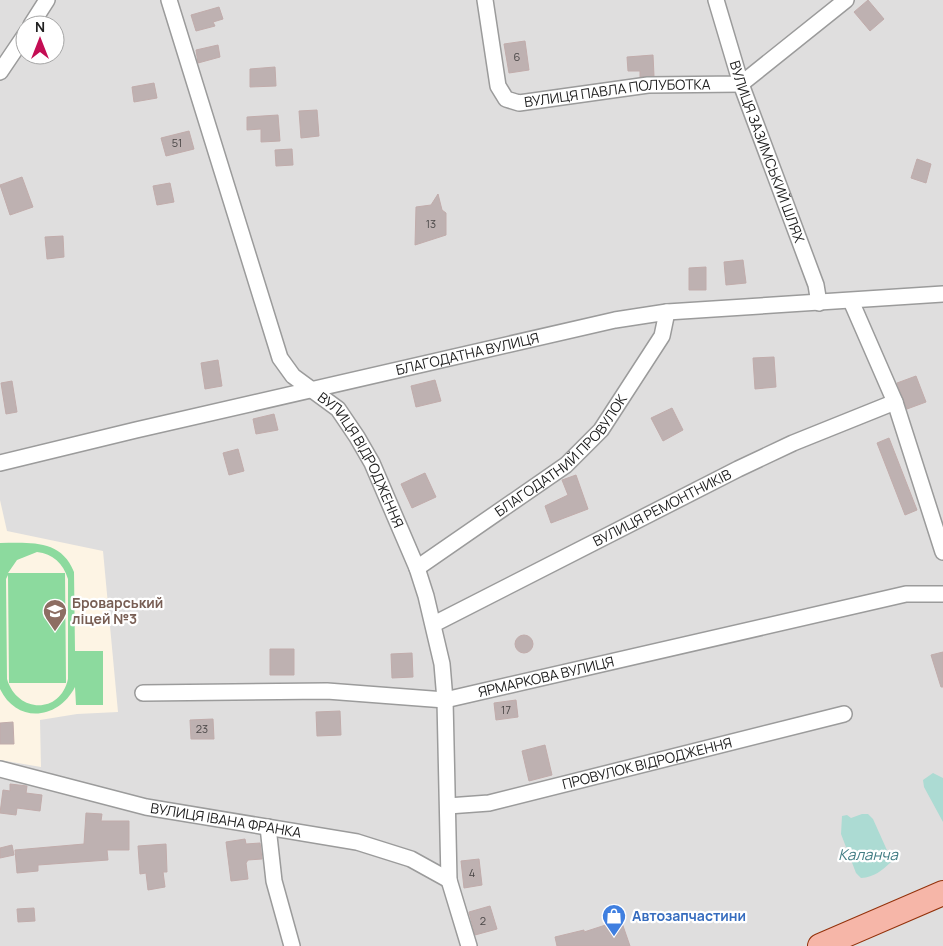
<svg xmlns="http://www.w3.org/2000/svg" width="943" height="946" viewBox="0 0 943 946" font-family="Manrope,sans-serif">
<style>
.residential{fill:#dfdede;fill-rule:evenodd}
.education{fill:#fdf4e4}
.pitch{fill:#8cda9e;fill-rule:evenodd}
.water{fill:#acdbd3}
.building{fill:#beb1b1;stroke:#c1acab}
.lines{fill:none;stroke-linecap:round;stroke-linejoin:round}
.street-casing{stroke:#9b9b9b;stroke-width:18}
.primary-casing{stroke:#93310a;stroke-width:26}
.street{stroke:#fff;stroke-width:15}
.primary{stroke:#f6b6a8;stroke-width:24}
.labels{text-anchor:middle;stroke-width:4.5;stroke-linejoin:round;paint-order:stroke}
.number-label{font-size:11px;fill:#484545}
.street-label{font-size:14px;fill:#212121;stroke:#fff}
.education-label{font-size:14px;font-weight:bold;fill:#785e54;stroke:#fff;text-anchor:start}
.shop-label{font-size:14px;font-weight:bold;fill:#366cbe;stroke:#fff;text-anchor:start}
.water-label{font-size:15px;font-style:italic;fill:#427d84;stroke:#fff}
</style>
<rect width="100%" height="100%" fill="#f1eae8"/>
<path class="residential" d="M 0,0 L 943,0 L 943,946 L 0,946 ZM 25,25 L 55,25 L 55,55 L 25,55 Z"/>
<path class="education" d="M 0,500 L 7,531 L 103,551 L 118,712 L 77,714 L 40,720 L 41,767 L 0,760 Z"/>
<path class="pitch" d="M 0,543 C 30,543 61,539 74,572 L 75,651 L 103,651 L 103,705 L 76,705 L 75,687 C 58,720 17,724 0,689 ZM 37,552 C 53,554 63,563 68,579 L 68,679 C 60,715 17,713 7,679 L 6,579 L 8,575 L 9,683 L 66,683 L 65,573 L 8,573 L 17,560 Z"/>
<path class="water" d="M 933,773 L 943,778 L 943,822 L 924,787 L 923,780 Z
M 862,814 L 868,814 L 873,819 L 890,857 L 891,862 C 881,871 875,877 861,878 L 856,873 L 841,834 L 842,816 L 847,815 L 851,818 Z"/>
<path class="building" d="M 868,0 L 884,19 L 870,31 L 854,12 Z
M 219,7 L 223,19 L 213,22 L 215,26 L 196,31 L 191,15 Z
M 525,41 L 529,70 L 509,73 L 504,44 Z
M 218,45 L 220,57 L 198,63 L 196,50 Z
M 653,55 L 654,76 L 640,77 L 640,71 L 628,71 L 627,57 Z
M 275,67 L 276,86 L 250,87 L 250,69 Z
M 154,83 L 157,98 L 134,102 L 132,87 Z
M 317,110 L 319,136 L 301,138 L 299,111 Z
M 278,115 L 280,141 L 261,142 L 261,129 L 247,130 L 247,117 Z
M 189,131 L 194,149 L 166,156 L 161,138 Z
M 292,149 L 293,165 L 276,166 L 275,150 Z
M 917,159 L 931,164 L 926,183 L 911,178 Z
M 22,177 L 33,207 L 10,215 L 0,185 Z
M 170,183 L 174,202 L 157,205 L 153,186 Z
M 438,194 L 442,210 L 446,213 L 446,235 L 415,245 L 416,207 L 431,205 Z
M 63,236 L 64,257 L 47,259 L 45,237 Z
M 743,260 L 746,283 L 726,285 L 724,262 Z
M 706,267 L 706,290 L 689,290 L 689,268 Z
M 774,357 L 776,387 L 755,389 L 753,358 Z
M 218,360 L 222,386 L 205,389 L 201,363 Z
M 916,376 L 926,402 L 907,409 L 897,383 Z
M 435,380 L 441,401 L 416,407 L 411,386 Z
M 12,381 L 17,412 L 6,414 L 1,383 Z
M 672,408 L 683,430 L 663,441 L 651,418 Z
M 274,414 L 278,430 L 256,434 L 253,419 Z
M 889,438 L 917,510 L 905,515 L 877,443 Z
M 238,449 L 244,471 L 229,475 L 223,453 Z
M 425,473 L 436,497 L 412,508 L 401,484 Z
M 576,475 L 588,509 L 551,523 L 545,506 L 568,495 L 562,480 Z
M515 644a9 9 0 1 1 18 0a9 9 0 1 1-18 0Z
M 270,649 L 294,649 L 294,675 L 270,675 Z
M 943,652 L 943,687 L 941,687 L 931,655 Z
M 412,653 L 413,677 L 392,678 L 391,654 Z
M 516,700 L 518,717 L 496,720 L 494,703 Z
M 340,711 L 341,735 L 317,736 L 316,712 Z
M 213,719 L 214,739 L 191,739 L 190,720 Z
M 13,722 L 14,744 L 0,744 L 0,723 Z
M 545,745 L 552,775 L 529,781 L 522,751 Z
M 10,784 L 27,786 L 26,793 L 42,795 L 40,811 L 17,808 L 16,815 L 0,813 L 3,790 L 10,791 Z
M 86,813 L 102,814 L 101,821 L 129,821 L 129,850 L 107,850 L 108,860 L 38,865 L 38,871 L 17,873 L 15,850 L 84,844 Z
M 245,839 L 246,844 L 260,843 L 262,859 L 248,860 L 246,863 L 248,879 L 231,881 L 226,842 Z
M 166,844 L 167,872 L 163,872 L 165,887 L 148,890 L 146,873 L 140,874 L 138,846 Z
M 12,845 L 14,855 L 0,858 L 0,848 Z
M 479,859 L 482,885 L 464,888 L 461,861 Z
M 490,906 L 497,929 L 475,935 L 469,912 Z
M 34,908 L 35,921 L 18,922 L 17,909 Z
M 621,920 L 630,946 L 557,946 L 555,937 L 584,930 L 584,932 Z"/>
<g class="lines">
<g class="street-casing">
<g id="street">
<path id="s1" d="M 169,0 L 280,358 L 293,376 L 338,409 L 357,437 L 372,463 L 417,568 L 426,596 L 442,664 L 445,700 L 449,880 L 469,946"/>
<path id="s2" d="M 485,0 L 498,86 L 506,99 L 519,103 L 648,85 L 741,84 L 846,0"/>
<path id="s3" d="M 716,0 L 741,84 L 816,285 L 819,303"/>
<path d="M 31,25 L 47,0"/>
<path d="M 0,72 L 25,35"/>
<path d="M 851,301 L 895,402 L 943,552"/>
<path id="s4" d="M 0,463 L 136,430 L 615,320 L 667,312 L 943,294"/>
<path id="s5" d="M 417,568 L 566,465 L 601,430 L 662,336 L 667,312"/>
<path id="s6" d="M 434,624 L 738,469 L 793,443 L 895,402"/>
<path id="s7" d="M 143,693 L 327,691 L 445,700 L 906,594 L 943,594"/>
<path id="s8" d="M 0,769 L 146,807 L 357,842 L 411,859 L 449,880"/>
<path id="s9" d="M 448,806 L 489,803 L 844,714"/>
<path d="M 268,827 L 274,881 L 292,946"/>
</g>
</g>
<g class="primary-casing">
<path id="primary" d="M 820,946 L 943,893"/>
</g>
<use href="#street" class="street"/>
<use href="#primary" class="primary"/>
</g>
<defs>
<g id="school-pin" transform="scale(1.25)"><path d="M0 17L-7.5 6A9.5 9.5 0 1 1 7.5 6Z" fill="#8d6e63" stroke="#fff"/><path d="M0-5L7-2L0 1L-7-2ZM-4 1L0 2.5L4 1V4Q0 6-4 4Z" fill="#fff"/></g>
<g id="shop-pin" transform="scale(1.25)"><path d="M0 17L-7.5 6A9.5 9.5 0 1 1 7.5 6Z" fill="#3f7fe0" stroke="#fff"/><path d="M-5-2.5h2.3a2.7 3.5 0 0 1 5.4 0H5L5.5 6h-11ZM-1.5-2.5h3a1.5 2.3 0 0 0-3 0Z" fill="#fff"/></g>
</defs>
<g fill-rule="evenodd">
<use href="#school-pin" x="55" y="611"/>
<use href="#shop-pin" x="614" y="916"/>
</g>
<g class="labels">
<g class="number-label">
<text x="517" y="61">6</text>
<text x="177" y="147">51</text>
<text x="431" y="228">13</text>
<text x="506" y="714">17</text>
<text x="202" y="733">23</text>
<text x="472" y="877">4</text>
<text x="483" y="925">2</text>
</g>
<g class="street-label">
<text dy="5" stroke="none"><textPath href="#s2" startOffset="215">ВУЛИЦЯ ПАВЛА ПОЛУБОТКА</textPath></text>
<text dy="5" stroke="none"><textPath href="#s3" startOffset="160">ВУЛИЦЯ ЗАЗИМСЬКИЙ ШЛЯХ</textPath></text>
<text dy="5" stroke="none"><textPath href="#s4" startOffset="480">БЛАГОДАТНА ВУЛИЦЯ</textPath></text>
<text dy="5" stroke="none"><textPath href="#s5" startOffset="184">БЛАГОДАТНИЙ ПРОВУЛОК</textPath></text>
<text dy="5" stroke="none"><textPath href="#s1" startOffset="508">ВУЛИЦЯ ВІДРОДЖЕННЯ</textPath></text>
<text dy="5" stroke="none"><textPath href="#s6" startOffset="256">ВУЛИЦЯ РЕМОНТНИКІВ</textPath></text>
<text dy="5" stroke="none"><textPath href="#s7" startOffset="406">ЯРМАРКОВА ВУЛИЦЯ</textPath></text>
<text dy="5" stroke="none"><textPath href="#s9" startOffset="204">ПРОВУЛОК ВІДРОДЖЕННЯ</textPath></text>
<text dy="5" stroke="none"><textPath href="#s8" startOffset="232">ВУЛИЦЯ ІВАНА ФРАНКА</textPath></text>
</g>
<g class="education-label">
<text x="72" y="608">Броварський<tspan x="72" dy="16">ліцей №3</tspan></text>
</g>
<g class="shop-label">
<text x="632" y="921">Автозапчастини</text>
</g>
<g class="water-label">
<text x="868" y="860">Каланча</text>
</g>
</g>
<g transform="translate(40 40)"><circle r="24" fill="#ffffff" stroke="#a6a6a6"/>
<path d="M0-4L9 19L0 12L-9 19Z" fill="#c40d54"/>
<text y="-8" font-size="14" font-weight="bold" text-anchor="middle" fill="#212121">N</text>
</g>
</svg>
